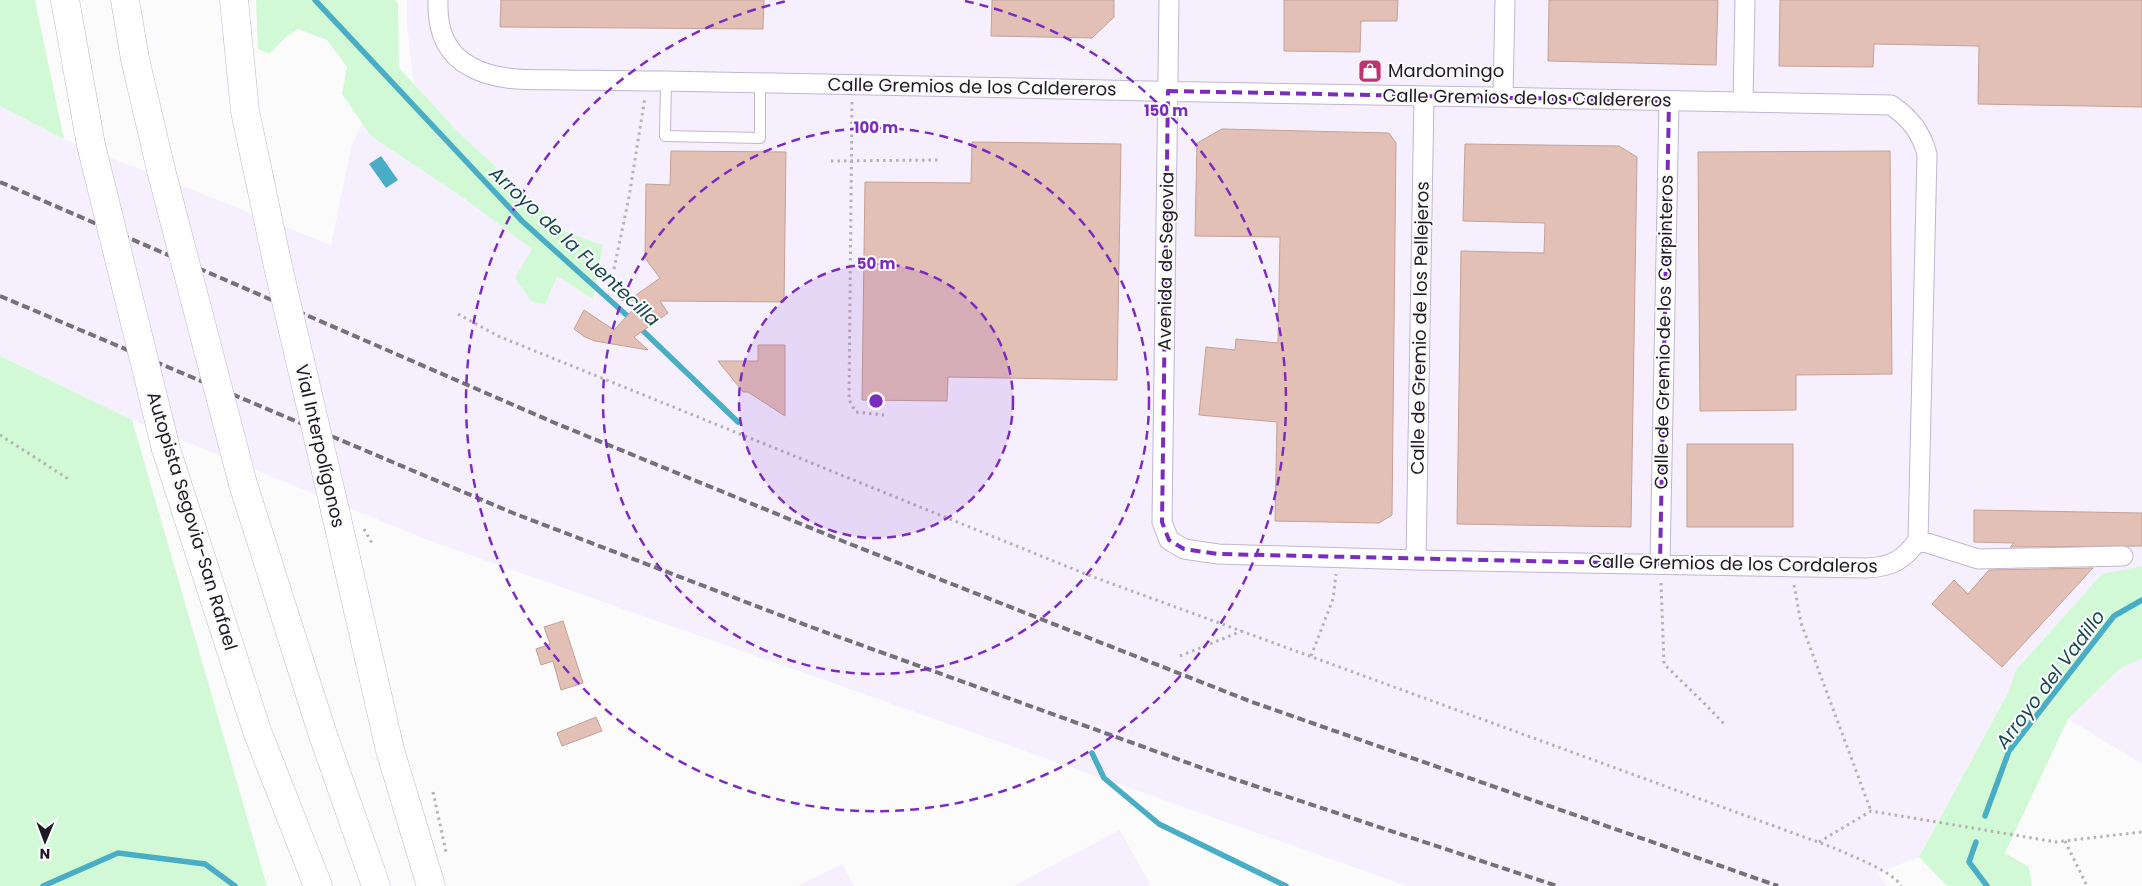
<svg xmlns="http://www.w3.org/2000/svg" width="2142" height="886" viewBox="0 0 2142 886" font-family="Poppins,sans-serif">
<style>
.built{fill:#f6f0fe}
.green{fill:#d2f9d5}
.water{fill:#49adc5}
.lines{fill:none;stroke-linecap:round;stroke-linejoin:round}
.stream{stroke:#49adc5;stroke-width:5.5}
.building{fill:#e3c0b6;stroke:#c2a197}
.lane-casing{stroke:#c1b5d1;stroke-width:12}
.street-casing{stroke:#c1b5d1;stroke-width:21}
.secondary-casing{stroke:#c1b5d1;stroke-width:29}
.highway-casing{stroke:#c1b5d1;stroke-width:29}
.path{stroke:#b5b3b6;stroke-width:3;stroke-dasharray:2.5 4;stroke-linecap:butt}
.lane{stroke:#fff;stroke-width:10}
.street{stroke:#fff;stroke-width:19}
.secondary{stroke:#fff;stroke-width:28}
.highway{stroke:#fff;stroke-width:28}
.rail{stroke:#757178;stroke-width:4;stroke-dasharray:8 4;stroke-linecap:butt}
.secondary-bridge-casing{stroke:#c1b5d1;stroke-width:29;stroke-linecap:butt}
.highway-bridge-casing{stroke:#c1b5d1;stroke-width:29;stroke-linecap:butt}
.secondary-bridge{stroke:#fff;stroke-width:28}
.highway-bridge{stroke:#fff;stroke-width:28}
.marked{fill:none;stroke:#7b2cbf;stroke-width:4;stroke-dasharray:10 6;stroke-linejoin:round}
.ring{fill:none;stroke:#7b2cbf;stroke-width:2.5;stroke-dasharray:9 6}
.labels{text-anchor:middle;stroke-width:4;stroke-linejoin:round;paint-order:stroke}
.poi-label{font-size:18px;fill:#1f1a24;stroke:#fbfbfb;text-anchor:start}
.street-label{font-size:18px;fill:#1f1a24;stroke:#fbfbfb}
.water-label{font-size:19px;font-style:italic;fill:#1c4853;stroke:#fbfbfb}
.centre{fill:#7b2cbf;stroke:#fbfbfb;stroke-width:2.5}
.ring-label{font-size:15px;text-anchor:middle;font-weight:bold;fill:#7b2cbf;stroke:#fbfbfb;stroke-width:4;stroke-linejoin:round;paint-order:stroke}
</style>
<rect width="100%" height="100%" fill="#fbfbfb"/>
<path class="built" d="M 407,0 L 2142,0 L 2142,764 L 2068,719 L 2009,691 L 1919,857 L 1878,873 L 1887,886 L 1407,886 L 428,540 L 132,420 L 0,356 L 0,106 L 64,139 L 331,245 L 352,144 L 372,105 L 424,171 L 407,26 Z
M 1120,830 L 1151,886 L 1013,886 Z
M 842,864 L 854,886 L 797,886 Z"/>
<path class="green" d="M 0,0 L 35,0 L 64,139 L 0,106 Z
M 256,0 L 394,0 L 398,3 L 399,68 L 458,132 L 566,232 L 603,245 L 593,299 L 557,276 L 545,305 L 531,301 L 515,278 L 532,249 L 465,199 L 371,136 L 342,94 L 347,67 L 327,40 L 298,29 L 287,36 L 269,54 L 258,49 Z
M 0,356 L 132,420 L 267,886 L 0,886 Z
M 2142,566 L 2142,658 L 2119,669 L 2068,719 L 2005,853 L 2029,867 L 2032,886 L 1947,886 L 1919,857 L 2009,691 L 2016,670 L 2102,574 Z"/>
<path class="water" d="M 381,156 L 398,180 L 386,188 L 369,164 Z"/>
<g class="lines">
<path class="stream" d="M 315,0 L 522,221 L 632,320
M 638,326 L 738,422
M 1092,753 L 1104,778 L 1159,824 L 1286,886
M 1985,816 L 2009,751 L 2114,616 L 2142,600
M 1976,842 L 1969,862 L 1987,886
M 43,886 L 118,853 L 205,864 L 235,886"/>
</g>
<path class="building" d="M 501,0 L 764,0 L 763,29 L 500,27 Z
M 992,0 L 1114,0 L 1114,17 L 1092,38 L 991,36 Z
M 1284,0 L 1398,0 L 1397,21 L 1361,21 L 1360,52 L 1284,51 Z
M 1549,0 L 1718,0 L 1716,65 L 1548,61 Z
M 1780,0 L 2142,0 L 2142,107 L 1978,104 L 1979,46 L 1874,44 L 1873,67 L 1779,66 Z
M 1222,129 L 1389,133 L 1396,143 L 1392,515 L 1379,523 L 1275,521 L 1277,422 L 1199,415 L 1206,347 L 1235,350 L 1236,339 L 1278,343 L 1280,237 L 1195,236 L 1197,143 Z
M 972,142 L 1121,144 L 1117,380 L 948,377 L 947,401 L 862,400 L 865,182 L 971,183 Z
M 1465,144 L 1619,146 L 1637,157 L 1631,527 L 1457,524 L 1461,251 L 1544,253 L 1545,223 L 1463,221 Z
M 671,151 L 786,152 L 784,302 L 660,301 L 668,313 L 634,337 L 648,350 L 595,341 L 585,337 L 574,329 L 584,310 L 614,330 L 639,303 L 638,301 L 629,300 L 660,278 L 645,258 L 646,184 L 670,185 Z
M 1890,151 L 1892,374 L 1796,375 L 1796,410 L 1700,411 L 1698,152 Z
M 758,345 L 785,345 L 785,416 L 748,392 L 743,392 L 718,361 L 758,361 Z
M 1687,444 L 1793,444 L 1793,527 L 1687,527 Z
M 1974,510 L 2142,513 L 2142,546 L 2010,547 L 2014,543 L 1974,542 Z
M 2093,568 L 2002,667 L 1932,604 L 1954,580 L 1968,594 L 1989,570 Z
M 563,621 L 583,683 L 561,690 L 553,661 L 541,665 L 536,649 L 550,644 L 544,627 Z
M 596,717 L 602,731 L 562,746 L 557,733 Z"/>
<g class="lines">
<g class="lane-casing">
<path id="lane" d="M 666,81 L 665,136 L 760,138 L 760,83"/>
</g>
<g class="street-casing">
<path id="street" d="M 438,0 C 437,28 444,53 471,67 C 500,83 537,79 569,80 C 600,80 632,81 664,81 C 825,84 987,87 1148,91 C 1396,95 1643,100 1891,105 C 1910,118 1921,132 1927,154 L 1918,540 C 1904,560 1891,567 1867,568 L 1416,560 L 1218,554 L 1184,549 L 1169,540 L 1162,522 L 1169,0
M 1503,97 L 1505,0
M 1743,102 L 1745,0
M 1918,540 L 1978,559 L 2123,556
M 1416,560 L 1424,96
M 1660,564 L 1669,101"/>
</g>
<g class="secondary-casing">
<path id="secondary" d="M 234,0 L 245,111 L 279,271
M 335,510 L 390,750 L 431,886"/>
</g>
<g class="highway-casing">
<path id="highway" d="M 65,0 L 91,145
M 125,0 L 135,59 L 161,170
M 166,449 L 257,731 L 318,886
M 243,484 L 322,732 L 376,886"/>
</g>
<path class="path" d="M 852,102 L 849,400 L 856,412 L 884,415
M 831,161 L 939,160
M 614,269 L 629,197 L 645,97
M 458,314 L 498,336 L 1088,575 L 1834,848 C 1851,856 1893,871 1901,886
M 0,435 L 70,480
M 364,529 L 373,545
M 1661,583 L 1664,664 L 1705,704 L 1726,726
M 1794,585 L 1801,623 L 1871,811
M 1180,656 L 1242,631
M 1311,656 L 1333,599 L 1336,574
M 433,792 L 446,852
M 2065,841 L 2087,886
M 1819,842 L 1871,811 L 2056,842 L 2142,832"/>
<use href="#lane" class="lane"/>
<use href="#street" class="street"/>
<use href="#secondary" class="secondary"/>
<use href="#highway" class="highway"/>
<path class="rail" d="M 0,182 L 555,423 L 845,542 L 1252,702 L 1778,886
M 0,296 L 513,513 L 811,627 L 1216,773 L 1557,886"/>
<g class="secondary-bridge-casing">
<path id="secondary-bridge" d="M 279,271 L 335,510"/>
</g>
<g class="highway-bridge-casing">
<path id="highway-bridge" d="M 91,145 L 166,449
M 161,170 L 243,484"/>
</g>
<use href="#secondary-bridge" class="secondary-bridge"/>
<use href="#highway-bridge" class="highway-bridge"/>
</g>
<path class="marked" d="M 1168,91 L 1669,101 L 1660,564 L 1218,554 L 1184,549 L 1169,540 L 1162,522 Z"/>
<circle cx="876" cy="401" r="137" fill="#7b2cbf" fill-opacity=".12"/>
<g class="ring">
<circle cx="876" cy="401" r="137"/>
<circle cx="876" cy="401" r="273"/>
<path d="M965 1A410 410 0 1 1 787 1"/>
</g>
<defs>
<g id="shop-square" transform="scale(1.25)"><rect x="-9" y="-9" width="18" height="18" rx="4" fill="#be346f" stroke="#fbfbfb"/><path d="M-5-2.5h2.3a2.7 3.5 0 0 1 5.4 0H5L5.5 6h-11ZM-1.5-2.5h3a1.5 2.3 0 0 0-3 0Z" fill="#fff"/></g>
</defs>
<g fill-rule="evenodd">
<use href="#shop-square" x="1370" y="71"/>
</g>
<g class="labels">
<g class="poi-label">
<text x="1388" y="77">Mardomingo</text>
</g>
<g class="street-label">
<text transform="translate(972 87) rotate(1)" y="6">Calle Gremios de los Caldereros</text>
<text transform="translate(1527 98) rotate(1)" y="6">Calle Gremios de los Caldereros</text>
<text transform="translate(1166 261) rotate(-89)" y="6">Avenida de Segovia</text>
<text transform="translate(1420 328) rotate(-89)" y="6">Calle de Gremio de los Pellejeros</text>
<text transform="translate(1664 332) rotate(-89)" y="6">Calle de Gremio de los Carpinteros</text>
<text transform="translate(320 446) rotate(77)" y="6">Vial Interpolígonos</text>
<text transform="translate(192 521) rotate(73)" y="6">Autopista Segovia-San Rafael</text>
<text transform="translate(1733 564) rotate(1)" y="6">Calle Gremios de los Cordaleros</text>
</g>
<g class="water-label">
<text transform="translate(575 246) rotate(43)" y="7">Arroyo de la Fuentecilla</text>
<text transform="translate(2050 679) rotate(-53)" y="7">Arroyo del Vadillo</text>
</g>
</g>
<circle cx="876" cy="401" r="8" class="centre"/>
<g class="ring-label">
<text x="1166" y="116">150 m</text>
<text x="876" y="133">100 m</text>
<text x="876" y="269">50 m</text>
</g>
<g transform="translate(45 841) rotate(181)" stroke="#fbfbfb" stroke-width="4" paint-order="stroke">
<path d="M0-4L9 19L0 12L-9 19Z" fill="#1f1a24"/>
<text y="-8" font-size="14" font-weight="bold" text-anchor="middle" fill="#1f1a24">N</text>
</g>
</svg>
